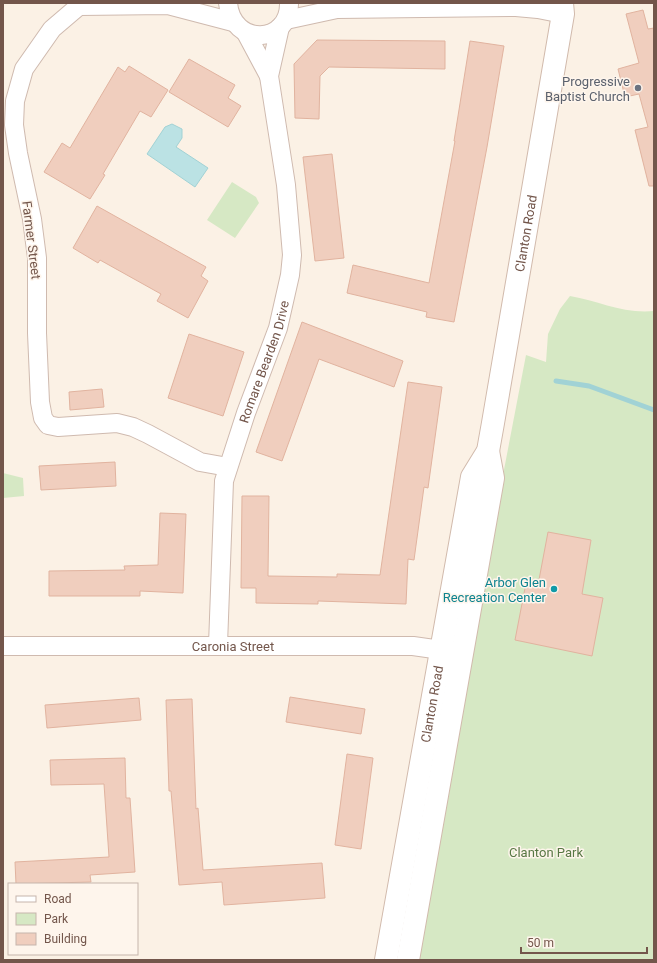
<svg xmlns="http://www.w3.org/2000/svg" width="657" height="963" viewBox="0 0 657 963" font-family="Roboto,sans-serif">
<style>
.green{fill:#d6e8c4}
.water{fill:#bbe2e4;stroke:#a1d2d5}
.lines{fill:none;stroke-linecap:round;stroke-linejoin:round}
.stream{stroke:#a1d2d5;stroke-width:5}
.building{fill:#f0cebe;stroke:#e1b39f}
.street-casing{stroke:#cfbaaf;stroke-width:20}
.secondary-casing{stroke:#d1baac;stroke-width:24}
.street{stroke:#fff;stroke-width:18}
.secondary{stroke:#fff;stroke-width:22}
.worship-dot{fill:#6b7280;stroke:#fef5ec;stroke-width:1.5}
.culture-dot{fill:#0f9aa8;stroke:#fef5ec;stroke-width:1.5}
.labels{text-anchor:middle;stroke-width:3;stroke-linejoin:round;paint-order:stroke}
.worship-label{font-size:13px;fill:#5b616d;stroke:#fef5ec;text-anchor:end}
.street-label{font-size:13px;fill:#73564b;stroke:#fef5ec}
.culture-label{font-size:13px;fill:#0d838f;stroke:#fef5ec;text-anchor:end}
.park-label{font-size:13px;fill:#587844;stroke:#fef5ec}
</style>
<rect width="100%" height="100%" fill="#fbf1e5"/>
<path class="green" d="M 232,182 L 256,197 L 259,203 L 235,238 L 207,220 Z
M 570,296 C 599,301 623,314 654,311 L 654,960 L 418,960 L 479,600 L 526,355 L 546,362 L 548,334 L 560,309 Z
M 3,473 L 23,478 L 24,496 L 3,498 Z"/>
<path class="water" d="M 172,124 L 182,129 L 182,138 L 176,147 L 208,168 L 195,187 L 147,154 L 165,127 Z"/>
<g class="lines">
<path class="stream" d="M 556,381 L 589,386 L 654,410"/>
</g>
<path class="building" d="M 643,10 L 648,29 L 654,28 L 654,186 L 649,186 L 635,130 L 648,127 L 639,94 L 625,97 L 618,69 L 639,63 L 626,14 Z
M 317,40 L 445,41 L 445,69 L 329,67 L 320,76 L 319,119 L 295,118 L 294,64 Z
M 470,41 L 504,46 L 487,147 L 454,322 L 426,317 L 427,312 L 347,293 L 353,265 L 429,283 L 455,141 L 454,141 Z
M 189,59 L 235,85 L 228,98 L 241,106 L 228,127 L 169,92 Z
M 129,66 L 168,90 L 151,117 L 140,111 L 103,174 L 105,175 L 90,199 L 44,172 L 62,143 L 70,148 L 118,67 L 125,72 Z
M 332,154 L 344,258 L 315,261 L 303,157 Z
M 97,206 L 206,267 L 201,276 L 208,281 L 188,318 L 157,301 L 161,294 L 100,260 L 98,263 L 73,248 Z
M 302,322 L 403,361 L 394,387 L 319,359 L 282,461 L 256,452 Z
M 189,334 L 244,352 L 223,416 L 168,398 Z
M 408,382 L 442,387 L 428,488 L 424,487 L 414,560 L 408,559 L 406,604 L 318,601 L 318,604 L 256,603 L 256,588 L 241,588 L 242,496 L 269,496 L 268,576 L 337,577 L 337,574 L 380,575 Z
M 102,389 L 104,407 L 70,410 L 69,392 Z
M 115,462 L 116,486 L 41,490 L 39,466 Z
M 160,513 L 186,514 L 183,593 L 140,591 L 140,596 L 49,596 L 49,571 L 125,570 L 124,566 L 158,565 Z
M 548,532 L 591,540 L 582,594 L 603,598 L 592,656 L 515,640 L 526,583 L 538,585 Z
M 290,697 L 365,709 L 361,734 L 286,722 Z
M 139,698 L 141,720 L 47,728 L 45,705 Z
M 192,699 L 196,809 L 198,808 L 203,870 L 322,863 L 325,898 L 224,905 L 222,882 L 179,885 L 171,791 L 169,791 L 166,700 Z
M 347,754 L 373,758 L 361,849 L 335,845 Z
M 125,758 L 126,798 L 130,798 L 135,872 L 90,875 L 91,882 L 16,884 L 15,862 L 109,857 L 104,784 L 51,785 L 50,760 Z"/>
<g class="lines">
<g class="street-casing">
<g id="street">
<path d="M 228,3 C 232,47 290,45 289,3"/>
<path d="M 286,20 L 337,9 L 516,7 L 538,9 L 563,14"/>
<path d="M 246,33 L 269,76"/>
<path d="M 228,467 L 200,462 L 148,434 L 133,427 L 117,423 L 58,427 L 48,425 L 43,418 L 40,402 L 37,333 L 37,258 L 32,219 L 18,153 L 14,125 L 15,101 L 24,69 L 52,29 L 79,6 L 168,5 L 233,22"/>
<path id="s1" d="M 218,645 L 224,481 L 246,413 L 278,328 L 290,275 L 292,255 L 286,185 L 269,76 L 280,27"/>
<path id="s2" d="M 3,646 L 413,646 L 455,652"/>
</g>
</g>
<g class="secondary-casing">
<g id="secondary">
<path id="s3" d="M 386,960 L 472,477 L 488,451 L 493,423 L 563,14 L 562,3"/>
<path d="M 408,960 L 493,478 L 488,451"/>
</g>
</g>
<use href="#street" class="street"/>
<use href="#secondary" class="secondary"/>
</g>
<circle class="worship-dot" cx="638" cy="88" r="4"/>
<circle class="culture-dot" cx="554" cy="589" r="4"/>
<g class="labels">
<g class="worship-label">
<text x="630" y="86">Progressive<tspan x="630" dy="15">Baptist Church</tspan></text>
</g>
<g class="street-label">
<text dy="5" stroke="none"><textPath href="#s3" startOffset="742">Clanton Road</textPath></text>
<text transform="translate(32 240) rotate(83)" y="5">Farmer Street</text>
<text dy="5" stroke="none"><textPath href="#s1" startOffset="290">Romare Bearden Drive</textPath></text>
<text dy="5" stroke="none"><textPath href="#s2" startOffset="230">Caronia Street</textPath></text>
<text dy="5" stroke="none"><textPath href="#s3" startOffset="260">Clanton Road</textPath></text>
</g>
<g class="culture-label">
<text x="546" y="587">Arbor Glen<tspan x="546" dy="15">Recreation Center</tspan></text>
</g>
<g class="park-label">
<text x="546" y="857">Clanton Park</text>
</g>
</g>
<rect width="657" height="963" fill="none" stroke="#73564b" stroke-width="8"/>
<rect x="8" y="883" width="130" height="72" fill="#fef5ec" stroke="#c6b5ac"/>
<rect x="16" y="896" width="20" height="6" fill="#ffffff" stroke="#c6b5ac"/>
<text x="44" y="903" font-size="12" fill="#73564b">Road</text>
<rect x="16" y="913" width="20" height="12" fill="#d6e8c4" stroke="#c6b5ac"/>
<text x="44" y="923" font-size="12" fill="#73564b">Park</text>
<rect x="16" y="933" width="20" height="12" fill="#f0cebe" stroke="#c6b5ac"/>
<text x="44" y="943" font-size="12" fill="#73564b">Building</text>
<path d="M521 947v6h126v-6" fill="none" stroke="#73564b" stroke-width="2"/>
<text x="527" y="947" font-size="12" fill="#73564b" stroke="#fef5ec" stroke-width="3" paint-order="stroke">50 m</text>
</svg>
